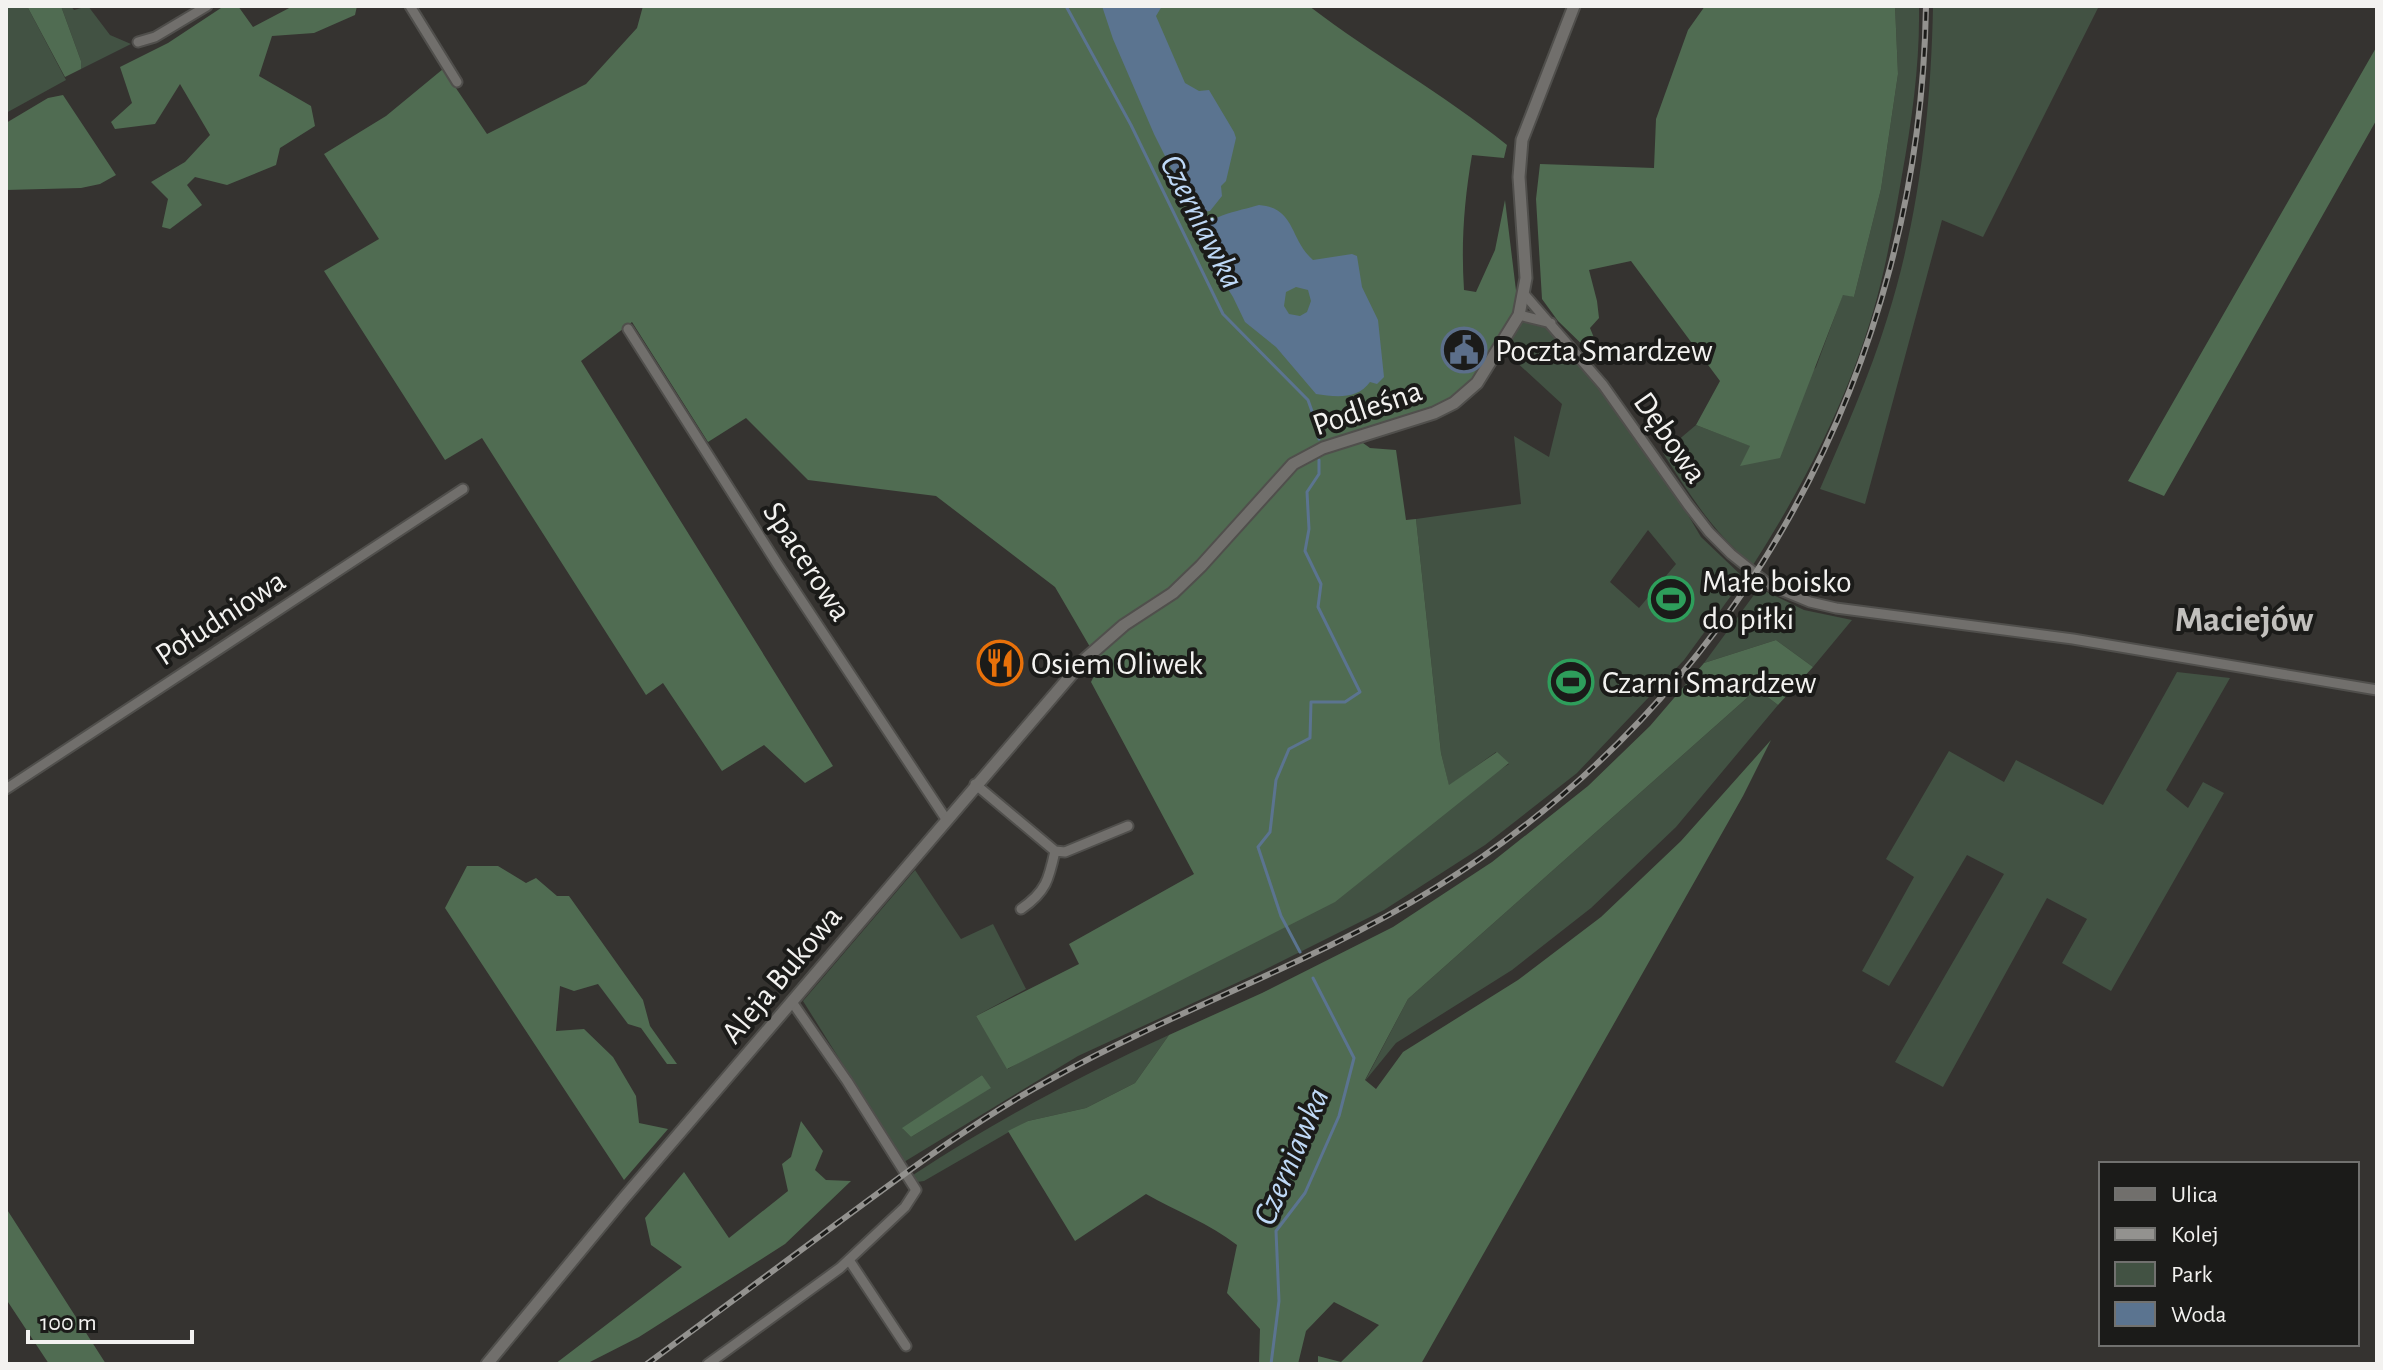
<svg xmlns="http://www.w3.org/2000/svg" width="2383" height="1370" viewBox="0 0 2383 1370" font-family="'Alegreya Sans',sans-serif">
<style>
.green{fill:#425243;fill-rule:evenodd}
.forest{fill:#506c52}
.water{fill:#5b7490;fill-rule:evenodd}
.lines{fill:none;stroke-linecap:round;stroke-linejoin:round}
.stream{stroke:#5b7490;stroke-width:3}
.minor-casing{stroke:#504f4c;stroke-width:13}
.tertiary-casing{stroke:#504f4c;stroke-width:15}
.minor{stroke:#716f6c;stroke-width:9}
.tertiary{stroke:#716f6c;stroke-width:11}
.rail-casing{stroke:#93928f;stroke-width:6}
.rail{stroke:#1b1b19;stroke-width:3;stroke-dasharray:9;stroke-linecap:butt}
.labels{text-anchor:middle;stroke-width:8;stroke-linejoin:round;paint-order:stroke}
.poi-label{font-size:32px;fill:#f3f2f0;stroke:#1b1b19;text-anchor:start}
.street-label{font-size:32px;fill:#f3f2f0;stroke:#1b1b19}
.water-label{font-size:34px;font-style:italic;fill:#bed8f6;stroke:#1b1b19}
.quarter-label{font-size:36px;font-weight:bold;fill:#c2c0bd;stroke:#1b1b19}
</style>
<rect width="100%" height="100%" fill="#353330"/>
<path class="green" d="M 6,6 L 27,6 L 66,80 L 6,113 Z
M 61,6 L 71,6 L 74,10 L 88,6 L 110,35 L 131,44 L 81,69 L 81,61 Z
M 1895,6 L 1919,6 C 1920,63 1912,120 1902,175 C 1894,221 1886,268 1873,312 C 1847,401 1803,487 1753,565 C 1714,534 1690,495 1663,453 L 1696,425 L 1751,446 L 1741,465 L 1816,367 L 1843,294 L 1854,297 L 1881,189 L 1898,74 Z
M 1933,6 L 2099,6 L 1983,237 L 1942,220 L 1865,504 L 1820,489 C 1844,433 1869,377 1887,319 C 1919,218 1931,111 1933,6 Z
M 1519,315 L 1551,323 L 1650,450 L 1701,537 L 1744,578 L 1684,660 L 1577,773 L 1485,845 L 1384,910 L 1258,973 L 1078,1056 L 904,1162 L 803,1001 L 915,870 L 961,939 L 993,924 L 1026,989 L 976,1016 L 1008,1069 L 1509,764 L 1496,752 L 1449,786 L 1441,753 L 1416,519 L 1521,504 L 1514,436 L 1549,457 L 1562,404 L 1500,347 ZM 1648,530 L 1676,564 L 1639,608 L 1610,582 ZM 982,1075 L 990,1088 L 911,1137 L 903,1129 Z
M 1759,588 L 1804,610 L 1852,620 L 1813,667 L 1776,640 L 1704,663 Z
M 2177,672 L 2230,678 L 2166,790 L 2188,808 L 2203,782 L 2224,793 L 2111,991 L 2062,963 L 2087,919 L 2047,898 L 1943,1087 L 1895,1062 L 2004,874 L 1967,855 L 1889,986 L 1862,971 L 1914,877 L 1886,859 L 1949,751 L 2004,782 L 2016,760 L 2103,805 Z
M 1757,689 L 1778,705 L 1676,827 L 1591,908 L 1512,970 L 1396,1043 L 1365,1081 L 1408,999 Z
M 1169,1035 L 1135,1083 L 1086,1108 L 1028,1121 L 924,1181 L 917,1182 L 913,1175 C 995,1121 1080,1076 1169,1035 Z"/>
<path class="forest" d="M 27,6 L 61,6 L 81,61 L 81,69 L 65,77 Z
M 224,6 L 238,6 L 253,27 L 293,6 L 357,6 L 355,15 L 314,33 L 272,36 L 259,76 L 311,106 L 315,126 L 280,148 L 276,165 L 227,185 L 195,177 L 187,185 L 202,205 L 170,229 L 162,227 L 168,199 L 151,182 L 185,162 L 210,135 L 180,84 L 155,124 L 115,129 L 111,122 L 132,103 L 120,67 L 168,43 Z
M 643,6 L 1309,6 C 1373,55 1444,94 1507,145 L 1504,158 L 1472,155 C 1464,201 1461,244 1464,290 L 1476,292 L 1495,250 L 1505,200 L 1519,315 L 1464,396 L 1356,438 L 1370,448 L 1396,450 L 1406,520 L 1416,519 L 1441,753 L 1449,785 L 1497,752 L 1509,763 L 1335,902 L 1007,1069 L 976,1016 L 1079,964 L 1069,944 L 1194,874 L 1091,682 L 1100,664 L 1055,587 L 936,496 L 808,480 L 746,418 L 708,442 L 632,322 L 581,361 L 833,766 L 805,783 L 764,745 L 722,771 L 663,683 L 646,695 L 482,438 L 445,460 L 324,271 L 379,239 L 324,154 L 386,116 L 443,69 L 487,134 L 586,84 L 637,28 Z
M 1705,6 L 1895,6 L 1898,74 L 1881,189 L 1854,297 L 1843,295 L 1780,458 L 1740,466 L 1750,446 L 1696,425 L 1720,381 L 1631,261 L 1589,270 L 1597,301 L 1599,318 L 1590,328 L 1599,350 L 1593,355 L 1558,321 L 1542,299 L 1536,199 L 1540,164 L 1654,168 L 1656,119 L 1688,30 Z
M 2377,46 L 2377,119 L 2164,496 L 2128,481 Z
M 63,95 L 116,175 L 100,184 L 81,188 L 6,190 L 6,123 L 48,98 Z
M 1776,640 L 1813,667 L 1778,705 L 1757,689 L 1408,999 L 1365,1080 L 1376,1089 L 1403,1052 L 1518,980 L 1601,917 L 1681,841 L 1771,740 L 1743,796 L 1421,1364 L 1318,1364 L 1318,1356 L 1341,1362 L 1379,1325 L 1334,1302 L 1306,1331 L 1298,1364 L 1259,1364 L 1260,1329 L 1227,1293 L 1237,1245 C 1210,1224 1176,1211 1146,1194 L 1075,1241 L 1008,1131 L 1028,1121 L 1086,1108 L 1135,1083 L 1169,1035 L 1262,993 L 1393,927 L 1492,862 L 1588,786 L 1650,726 L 1704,663 Z
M 467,866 L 498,866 L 526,883 L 536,878 L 557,896 L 569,896 L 643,1000 L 650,1026 L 677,1064 L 667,1064 L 641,1028 L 628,1024 L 598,984 L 574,991 L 560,986 L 556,1031 L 584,1029 L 613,1057 L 636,1096 L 639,1123 L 668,1129 L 624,1180 L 445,908 Z
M 982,1075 L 991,1088 L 911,1137 L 902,1128 Z
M 801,1121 L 823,1151 L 815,1170 L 826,1180 L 851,1181 L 785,1244 L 639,1337 L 586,1364 L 555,1364 L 682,1267 L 651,1245 L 645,1218 L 684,1172 L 729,1238 L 788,1191 L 782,1164 L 791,1157 Z
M 6,1208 L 106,1364 L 49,1364 L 6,1299 Z"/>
<path class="water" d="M 1102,6 L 1162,6 L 1156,16 L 1185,83 L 1199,91 L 1209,90 L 1234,132 L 1236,138 L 1226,181 L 1221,186 L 1222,196 L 1210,211 L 1201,212 L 1178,182 L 1154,134 L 1113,39 Z
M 1259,205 C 1296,208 1289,239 1313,260 L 1352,254 L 1357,256 L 1362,287 L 1378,320 L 1384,377 L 1377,384 L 1370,382 C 1357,400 1335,397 1316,394 L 1276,347 L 1245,322 L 1233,297 L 1196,238 C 1201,216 1240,211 1259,205 ZM 1296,287 L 1308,290 L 1311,301 L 1307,312 L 1300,316 L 1289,314 L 1284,306 L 1286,292 Z"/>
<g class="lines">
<path class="stream" d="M 1066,6 L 1131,125 L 1223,314 L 1308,400 L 1319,431 L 1319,439
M 1300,952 L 1281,916 L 1258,847 L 1270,832 L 1276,780 L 1289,749 L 1310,738 L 1311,702 L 1345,702 L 1360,692 L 1318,607 L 1321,584 L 1305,551 L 1309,529 L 1307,492 L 1319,474 L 1319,460
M 1271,1364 L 1279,1301 L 1276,1231 L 1305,1193 L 1339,1116 L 1354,1058 L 1313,978"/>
<g class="minor-casing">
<path id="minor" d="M 410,6 L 457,82
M 138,42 L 155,37 L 207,6
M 1524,294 L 1603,385 L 1688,505 L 1709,532 L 1731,554 L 1771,586 L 1810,602 L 1836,608 L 2073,639 L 2377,690
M 1519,315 L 1551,323
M 628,329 L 778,565 L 946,819
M 975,784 L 1055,851 C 1049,879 1046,892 1021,909
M 6,789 L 463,489
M 1055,851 L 1065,852 L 1128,826
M 849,1260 L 906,1346
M 708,1364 L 840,1268 L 905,1207 L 916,1190 L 847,1081 L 792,1002"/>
</g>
<g class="tertiary-casing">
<path id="tertiary" d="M 487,1364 L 624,1198 L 1084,660 L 1124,625 L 1173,593 L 1201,566 L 1293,464 L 1323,448 L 1434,413 L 1454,403 L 1477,383 L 1519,315 L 1526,278 L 1519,177 L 1522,140 L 1574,6"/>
</g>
<use href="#minor" class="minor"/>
<use href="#tertiary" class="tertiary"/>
<g class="rail-casing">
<path id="rail" d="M 647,1364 C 711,1317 775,1270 839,1222 C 908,1171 977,1119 1053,1078 C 1177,1009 1314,963 1435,888 C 1742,698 1920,364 1926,6"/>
</g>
<use href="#rail" class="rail"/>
</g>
<defs>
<g id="civic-ring" transform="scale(2.3)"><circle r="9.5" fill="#1b1b19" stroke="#5c6f8a" stroke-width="1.5"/><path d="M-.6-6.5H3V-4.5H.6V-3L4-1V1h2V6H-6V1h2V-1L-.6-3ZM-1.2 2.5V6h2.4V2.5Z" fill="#5c6f8a"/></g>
<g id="stadium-ring" transform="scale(2.3)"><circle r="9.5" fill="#1b1b19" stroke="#2e9e5b" stroke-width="1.5"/><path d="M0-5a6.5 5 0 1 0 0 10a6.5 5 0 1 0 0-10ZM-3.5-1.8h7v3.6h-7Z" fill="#2e9e5b"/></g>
<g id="restaurant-ring" transform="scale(2.3)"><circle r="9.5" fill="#1b1b19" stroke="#e8710a" stroke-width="1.5"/><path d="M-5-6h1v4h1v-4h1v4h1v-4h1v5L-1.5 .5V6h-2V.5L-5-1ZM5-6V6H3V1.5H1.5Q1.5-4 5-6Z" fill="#e8710a"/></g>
</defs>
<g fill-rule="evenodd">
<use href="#civic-ring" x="1464" y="350"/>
<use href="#stadium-ring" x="1671" y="599"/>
<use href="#restaurant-ring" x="1000" y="663"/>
<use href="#stadium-ring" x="1571" y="682"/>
</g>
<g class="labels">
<g class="poi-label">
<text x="1495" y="361">Poczta Smardzew</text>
<text x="1702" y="592">Małe boisko<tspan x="1702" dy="37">do piłki</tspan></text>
<text x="1031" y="674">Osiem Oliwek</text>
<text x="1602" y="693">Czarni Smardzew</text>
</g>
<g class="street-label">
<text transform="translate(1367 407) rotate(-19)" y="11">Podleśna</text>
<text transform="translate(1671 437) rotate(55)" y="11">Dębowa</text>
<text transform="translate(808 561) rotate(57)" y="11">Spacerowa</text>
<text transform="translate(220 617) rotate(-33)" y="11">Południowa</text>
<text transform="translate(781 974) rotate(-50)" y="11">Aleja Bukowa</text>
</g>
<g class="water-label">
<text transform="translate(1203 221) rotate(63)" y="12">Czerniawka</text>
<text transform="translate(1290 1156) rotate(-67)" y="12">Czerniawka</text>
</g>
<g class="quarter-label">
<text x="2244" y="631">Maciejów</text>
</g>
</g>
<rect width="2383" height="1370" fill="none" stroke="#f3f2f0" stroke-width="16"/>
<rect x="2099" y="1162" width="260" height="184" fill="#1b1b19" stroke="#71716f" stroke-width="2"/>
<rect x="2115" y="1188" width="40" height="12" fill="#716f6c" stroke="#71716f" stroke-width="2"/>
<text x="2171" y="1202" font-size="24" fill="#f3f2f0">Ulica</text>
<rect x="2115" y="1228" width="40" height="12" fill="#93928f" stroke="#71716f" stroke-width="2"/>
<text x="2171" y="1242" font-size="24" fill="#f3f2f0">Kolej</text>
<rect x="2115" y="1262" width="40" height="24" fill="#425243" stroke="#71716f" stroke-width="2"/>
<text x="2171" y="1282" font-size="24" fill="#f3f2f0">Park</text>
<rect x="2115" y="1302" width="40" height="24" fill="#5b7490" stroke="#71716f" stroke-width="2"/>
<text x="2171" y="1322" font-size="24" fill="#f3f2f0">Woda</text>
<path d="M28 1330v12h164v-12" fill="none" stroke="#f3f2f0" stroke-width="4"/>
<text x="40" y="1330" font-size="24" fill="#f3f2f0" stroke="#1b1b19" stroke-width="6" paint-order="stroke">100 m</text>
</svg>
